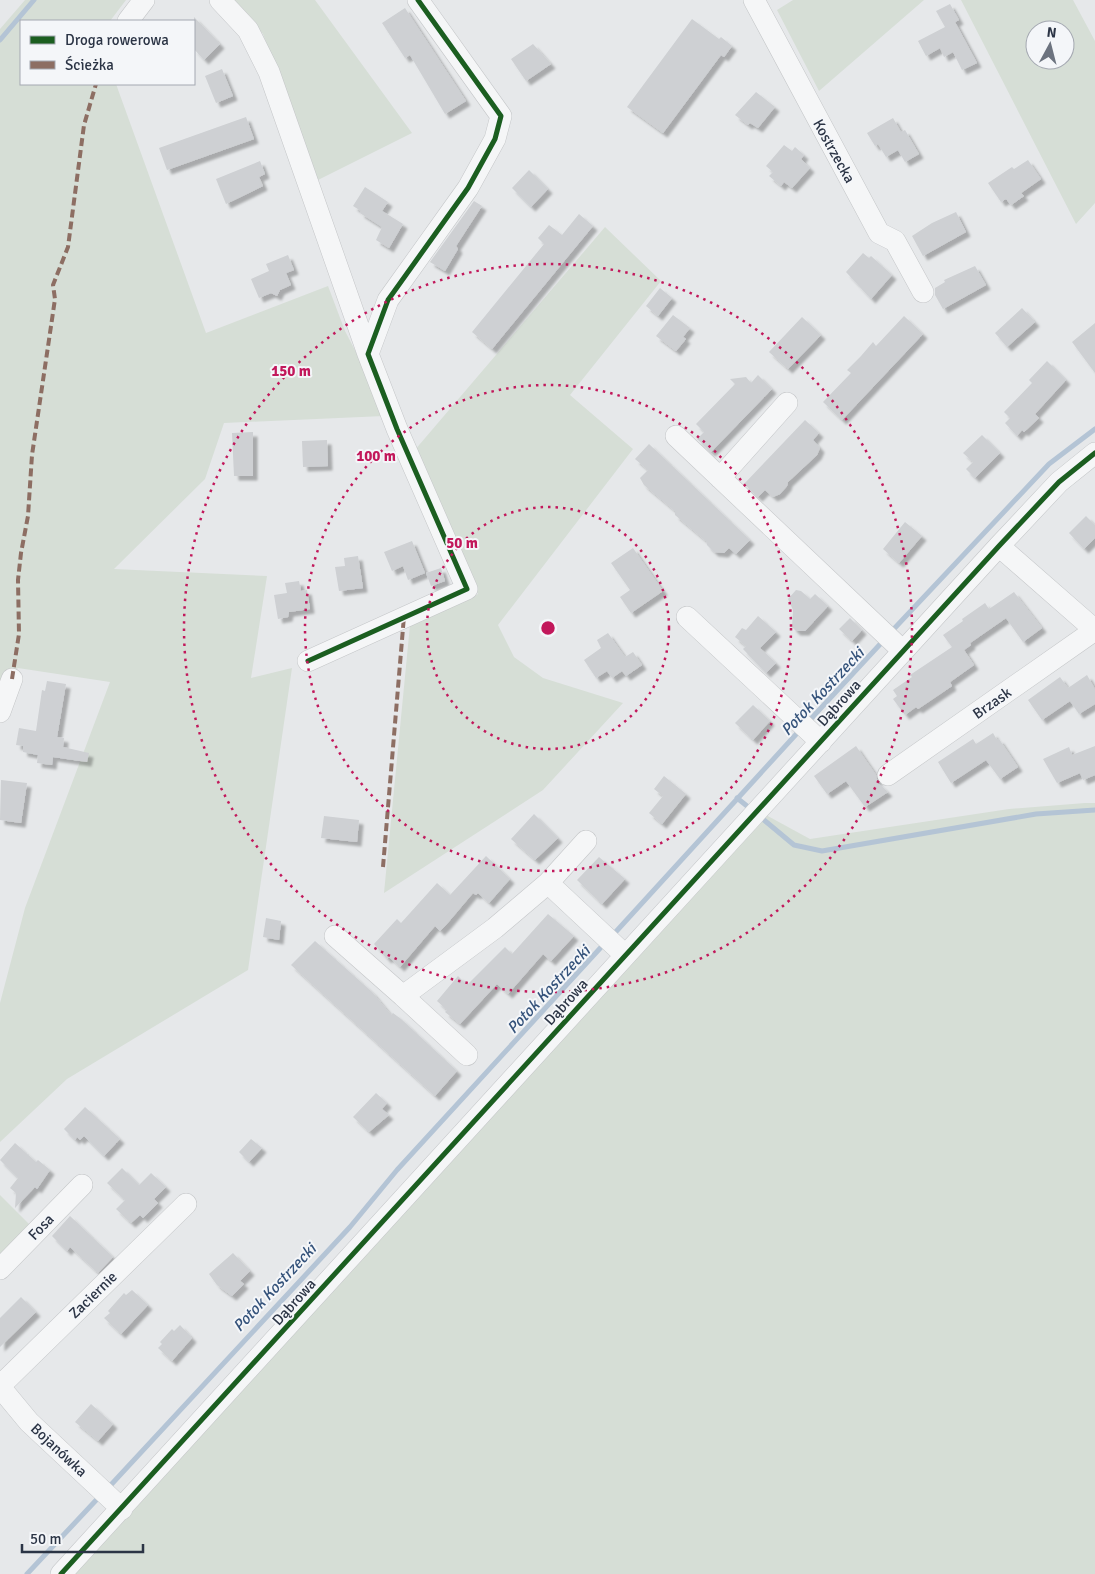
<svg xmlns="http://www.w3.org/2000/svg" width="1095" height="1574" viewBox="0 0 1095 1574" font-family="Signika,sans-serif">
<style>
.green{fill:#d6ded6;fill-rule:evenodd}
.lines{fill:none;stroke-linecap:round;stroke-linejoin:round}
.stream{stroke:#b4c4d5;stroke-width:5}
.building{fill:#ced0d3;filter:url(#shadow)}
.minor-casing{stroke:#c4c6c8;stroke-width:22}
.minor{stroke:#f5f6f7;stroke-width:21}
.quiet{stroke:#8d6e63;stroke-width:4;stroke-dasharray:8 4;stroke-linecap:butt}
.cycleway-casing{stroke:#f4f6f9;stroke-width:8}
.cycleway{stroke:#1b5e20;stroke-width:5}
.ring{fill:none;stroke:#c2185b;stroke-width:2.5;stroke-dasharray:2.5 5}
.labels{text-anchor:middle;stroke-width:4;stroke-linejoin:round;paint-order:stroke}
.street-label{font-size:15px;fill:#2b3445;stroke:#f4f6f9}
.water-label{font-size:16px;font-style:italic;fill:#34527a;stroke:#f4f6f9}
.centre{fill:#c2185b;stroke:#f4f6f9;stroke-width:2.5}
.ring-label{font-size:15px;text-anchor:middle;font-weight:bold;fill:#c2185b;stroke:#f4f6f9;stroke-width:4;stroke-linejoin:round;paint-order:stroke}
</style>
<defs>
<filter id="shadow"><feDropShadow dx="4.5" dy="4.5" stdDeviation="1" flood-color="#0004"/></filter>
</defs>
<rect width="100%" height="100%" fill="#e6e8ea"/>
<path class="green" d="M 25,0 L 126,0 L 110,21 L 21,21 L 21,84 L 116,84 L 206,333 L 328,286 L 345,331 L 371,381 L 384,416 L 224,423 L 205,479 L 114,569 L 267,576 L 251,678 L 292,668 L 248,970 L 67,1079 L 0,1142 L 0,1003 L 25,908 L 110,682 L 18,668 L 3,679 L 0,691 L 0,29 Z
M 234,0 L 315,0 L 412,133 L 316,181 L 263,34 Z
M 793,0 L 924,0 L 819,91 L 777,10 Z
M 961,0 L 1073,0 L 1095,41 L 1095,203 L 1076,224 ZM 1035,30 L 1065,30 L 1065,60 L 1035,60 Z
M 605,227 L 661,281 L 570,395 L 633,449 L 498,625 L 514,657 L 543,678 L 623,703 L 543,790 L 384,893 L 410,625 L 478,594 L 414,451 Z
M 1085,803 L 1095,803 L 1095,1574 L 73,1574 L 766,815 L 810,839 L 1009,809 Z
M 0,1195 L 32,1227 L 0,1254 Z"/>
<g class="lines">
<path class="stream" d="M 0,40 L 34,0
M 891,632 L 1049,464 L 1095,429
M 808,722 L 884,640
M 737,798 L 747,806
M 764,820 L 794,845 L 822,851 L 1036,814 L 1095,810
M 612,936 L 800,730
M 108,1488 L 350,1227 L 397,1170 L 604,944
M 27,1574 L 100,1496"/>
</g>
<path class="building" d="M 950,4 L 959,20 L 955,22 L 977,63 L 962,70 L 953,52 L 944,57 L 940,48 L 926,56 L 918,41 L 945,27 L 936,11 Z
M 405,8 L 466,101 L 445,114 L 410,55 L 405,58 L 382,23 Z
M 194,17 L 220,44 L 204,60 L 194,49 Z
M 692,19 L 719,39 L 721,37 L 732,46 L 724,57 L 721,55 L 663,133 L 627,107 Z
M 533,44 L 551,64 L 526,81 L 511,59 Z
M 222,69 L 233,96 L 216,103 L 205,76 Z
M 756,92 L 775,107 L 758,128 L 750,123 L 748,125 L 735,115 Z
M 246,117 L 254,139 L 167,170 L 159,148 Z
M 893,118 L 901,132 L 905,130 L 919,154 L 905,162 L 898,150 L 886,157 L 878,144 L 875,146 L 867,133 Z
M 784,145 L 792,151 L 795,147 L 804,155 L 801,159 L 810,168 L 792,188 L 784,182 L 781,186 L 769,176 L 773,172 L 766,166 Z
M 1028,160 L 1041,179 L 1021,193 L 1024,196 L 1011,205 L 1006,199 L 1001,202 L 988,183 L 1012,167 L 1014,169 Z
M 260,161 L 265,174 L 259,177 L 263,186 L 226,204 L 216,179 Z
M 529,170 L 548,189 L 531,207 L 512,188 Z
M 365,187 L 388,202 L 382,211 L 403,224 L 389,248 L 376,240 L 382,227 L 360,213 L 361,211 L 353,206 Z
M 474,201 L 482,206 L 456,246 L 458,249 L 445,271 L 430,262 Z
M 956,212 L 966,232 L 923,256 L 912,236 L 932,223 Z
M 579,214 L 593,226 L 492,349 L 472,332 L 544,244 L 538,238 L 549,225 L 562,235 Z
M 863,253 L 869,258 L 871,256 L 892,275 L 871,299 L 846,272 Z
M 288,255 L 294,270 L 286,273 L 291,285 L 280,290 L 277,296 L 271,293 L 259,298 L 251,279 L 269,271 L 266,264 Z
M 975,266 L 986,285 L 943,309 L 935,295 L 935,288 L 945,282 L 944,280 Z
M 660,288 L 672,298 L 658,316 L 646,306 Z
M 1022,308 L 1035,322 L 1007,347 L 995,333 Z
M 673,315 L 690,328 L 683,337 L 686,339 L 676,351 L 656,336 Z
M 904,316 L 923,334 L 842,420 L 823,402 L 851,373 L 847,370 L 861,356 L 873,342 L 876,346 Z
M 802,317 L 821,335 L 788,369 L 769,352 Z
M 1095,323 L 1095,373 L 1072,342 Z
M 1047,361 L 1066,380 L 1035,414 L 1039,418 L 1024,432 L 1022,430 L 1017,436 L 1005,423 L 1010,418 L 1004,412 L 1032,383 L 1029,380 Z
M 758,375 L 772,389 L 711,452 L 697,439 L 704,432 L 696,424 L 735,384 L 730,379 L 746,377 L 751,383 Z
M 805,420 L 819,433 L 813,440 L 820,448 L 817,455 L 788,482 L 787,486 L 780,494 L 773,497 L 765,490 L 758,497 L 744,484 Z
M 253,432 L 253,476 L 234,476 L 232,433 Z
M 982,435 L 1000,453 L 975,478 L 966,469 L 973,462 L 963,453 Z
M 327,440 L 328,466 L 303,467 L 302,441 Z
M 649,444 L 750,540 L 736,554 L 729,548 L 724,553 L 714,552 L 707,545 L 706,541 L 675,515 L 675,511 L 644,485 L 640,478 L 648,470 L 635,459 Z
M 1086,516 L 1095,525 L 1095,538 L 1084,549 L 1069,533 Z
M 905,522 L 922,536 L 899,563 L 883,549 Z
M 412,541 L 425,573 L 408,580 L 403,566 L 392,571 L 384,552 Z
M 633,548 L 663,591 L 631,613 L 620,597 L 630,590 L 611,563 Z
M 358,556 L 363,588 L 339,591 L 335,567 L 345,566 L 344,558 Z
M 441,568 L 445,581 L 431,586 L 426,573 Z
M 299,581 L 301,591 L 307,590 L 310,609 L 289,612 L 288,617 L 278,619 L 274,595 L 287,593 L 285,583 Z
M 796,590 L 801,591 L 810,599 L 815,594 L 828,606 L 805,631 L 796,631 L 792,627 L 793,610 L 788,599 Z
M 1014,592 L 1042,628 L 1023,642 L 1006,618 L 970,643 L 971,645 L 964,650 L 974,665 L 950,682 L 952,686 L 918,709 L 916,707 L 905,715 L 893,699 L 897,696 L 893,690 L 912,677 L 910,675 L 952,647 L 943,635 L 963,621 L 962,619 L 985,603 L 989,609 Z
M 758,616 L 776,632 L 760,648 L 776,663 L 766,673 L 743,649 L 746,646 L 735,637 L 742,628 L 746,630 Z
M 850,618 L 862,630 L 852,641 L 839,629 Z
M 608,633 L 625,657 L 633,652 L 642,665 L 626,676 L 622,671 L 612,678 L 607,671 L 596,678 L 584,660 L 601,648 L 597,640 Z
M 1087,675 L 1095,689 L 1095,704 L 1079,714 L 1070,701 L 1042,720 L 1028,700 L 1060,677 L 1068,688 Z
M 47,681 L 66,684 L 57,737 L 64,738 L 63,747 L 89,753 L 87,762 L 53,757 L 52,765 L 37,763 L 38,755 L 23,752 L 23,746 L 16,745 L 19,728 L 36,731 L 42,690 L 45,691 Z
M 753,705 L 770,721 L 753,740 L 735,723 Z
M 993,733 L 997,740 L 999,739 L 1018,767 L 1000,779 L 986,760 L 951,783 L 938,762 L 973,739 L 976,744 Z
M 856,746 L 876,775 L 878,783 L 888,792 L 865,807 L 846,781 L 827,794 L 814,776 Z
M 1095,746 L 1095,775 L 1083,780 L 1080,773 L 1057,783 L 1043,759 L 1069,747 L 1072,755 Z
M 664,776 L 686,794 L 662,824 L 649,813 L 663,796 L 654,789 Z
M 1,780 L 27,783 L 21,823 L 0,820 Z
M 534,814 L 558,838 L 535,860 L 511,839 Z
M 324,816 L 359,820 L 357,842 L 321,838 Z
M 486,856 L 510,879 L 489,903 L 478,893 L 476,895 L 473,893 L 446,925 L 440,931 L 435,926 L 400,967 L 389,957 L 387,959 L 374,944 L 397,919 L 401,923 L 437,883 L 450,895 Z
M 599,857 L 625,879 L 602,904 L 577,880 Z
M 548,914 L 574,936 L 551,961 L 543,954 L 508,994 L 497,984 L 460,1024 L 445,1012 L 447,1010 L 437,1001 L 458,976 L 467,985 L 505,947 L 512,954 Z
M 266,918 L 281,921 L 279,940 L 263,937 Z
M 315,941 L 372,992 L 391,1015 L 393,1013 L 401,1019 L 457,1071 L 435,1096 L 291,965 Z
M 376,1093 L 387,1103 L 382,1109 L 389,1115 L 369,1132 L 353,1117 Z
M 85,1107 L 120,1139 L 104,1156 L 84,1136 L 80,1140 L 77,1137 L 75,1140 L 64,1129 Z
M 251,1139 L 262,1148 L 249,1162 L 239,1152 Z
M 15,1143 L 36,1162 L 38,1160 L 50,1170 L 37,1189 L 35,1187 L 15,1208 L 16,1193 L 10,1188 L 18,1178 L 0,1160 Z
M 122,1168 L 139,1185 L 151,1173 L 166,1187 L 154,1199 L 158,1203 L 143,1218 L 140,1215 L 131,1223 L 116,1209 L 125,1200 L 107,1183 Z
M 70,1216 L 113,1257 L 98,1273 L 70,1247 L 67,1251 L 52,1236 Z
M 233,1253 L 250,1271 L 240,1281 L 244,1284 L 232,1296 L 217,1285 L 209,1274 Z
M 132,1290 L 148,1305 L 121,1334 L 104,1318 L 110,1313 L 108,1311 L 124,1293 L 126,1295 Z
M 21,1297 L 36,1312 L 0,1347 L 0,1318 Z
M 180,1325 L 192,1338 L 172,1361 L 158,1348 L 162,1344 L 160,1342 L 172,1329 L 174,1331 Z
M 91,1404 L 113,1424 L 98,1441 L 75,1422 Z"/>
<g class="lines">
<g class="minor-casing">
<path id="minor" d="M 220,0 L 248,30 L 269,72 L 368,354
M 754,0 L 879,233 L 895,241 L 923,292
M 128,21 L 144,0
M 676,436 L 903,651
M 720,478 L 787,403
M 999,546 L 1095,630
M 687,617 L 821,742
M 308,661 L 467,589 L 397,429 L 368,354 L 388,300 L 468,188 L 495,139 L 501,116 L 418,0
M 0,712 L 12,679
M 888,775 L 1095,630
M 586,841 L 548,883 L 625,955
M 335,936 L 403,996
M 467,1055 L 403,996 L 495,928 L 548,883
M 0,1269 L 82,1185
M 0,1386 L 186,1204
M 0,1387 L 29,1422 L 122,1509
M 61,1574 L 999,546 L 1059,482 L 1095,453"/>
</g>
<use href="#minor" class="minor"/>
<path class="quiet" d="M 12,679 L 19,634 L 18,580 L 21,553 L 28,516 L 32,455 L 55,299 L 53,285 L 68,247 L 84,125 L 96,84
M 383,867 L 404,616"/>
<g class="cycleway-casing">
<path id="cycleway" d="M 308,661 L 467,589 L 397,429 L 368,354 L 388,300 L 468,188 L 495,139 L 501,116 L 418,0
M 61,1574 L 999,546 L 1059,482 L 1095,453"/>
</g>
<use href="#cycleway" class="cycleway"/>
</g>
<g class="ring">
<circle cx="548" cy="628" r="121"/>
<circle cx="548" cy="628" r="243"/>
<circle cx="548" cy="628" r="364"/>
</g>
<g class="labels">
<g class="street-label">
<text transform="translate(834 151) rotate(61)" y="5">Kostrzecka</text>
<text transform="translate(839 703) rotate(-48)" y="5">Dąbrowa</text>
<text transform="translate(992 703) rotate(-35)" y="5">Brzask</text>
<text transform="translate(566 1002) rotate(-48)" y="5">Dąbrowa</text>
<text transform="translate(41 1227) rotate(-46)" y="5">Fosa</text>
<text transform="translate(93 1295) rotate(-44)" y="5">Zaciernie</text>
<text transform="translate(294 1302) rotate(-48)" y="5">Dąbrowa</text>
<text transform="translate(59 1450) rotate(43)" y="5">Bojanówka</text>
</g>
<g class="water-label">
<text transform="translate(822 691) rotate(-47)" y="6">Potok Kostrzecki</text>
<text transform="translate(548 989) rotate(-47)" y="6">Potok Kostrzecki</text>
<text transform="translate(274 1287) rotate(-47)" y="6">Potok Kostrzecki</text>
</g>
</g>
<circle cx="548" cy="628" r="8" class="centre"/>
<g class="ring-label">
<text x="291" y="376">150 m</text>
<text x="376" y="461">100 m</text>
<text x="462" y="548">50 m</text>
</g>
<rect x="20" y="20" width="175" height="65" fill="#f4f6f9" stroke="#a4a8b1"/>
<rect x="30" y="36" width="25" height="8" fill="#1b5e20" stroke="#a4a8b1"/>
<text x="65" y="45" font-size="15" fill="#2b3445">Droga rowerowa</text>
<rect x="30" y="61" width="25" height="8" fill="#8d6e63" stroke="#a4a8b1"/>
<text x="65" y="70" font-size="15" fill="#2b3445">Ścieżka</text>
<g transform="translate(1050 45) rotate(7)"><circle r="24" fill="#f4f6f9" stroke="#a4a8b1"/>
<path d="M0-4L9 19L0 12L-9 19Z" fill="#6c737f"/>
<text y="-8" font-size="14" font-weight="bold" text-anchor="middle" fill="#2b3445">N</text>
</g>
<path d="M22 1544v8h121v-8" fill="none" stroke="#2b3445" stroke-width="2.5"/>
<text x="30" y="1544" font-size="15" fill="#2b3445" stroke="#f4f6f9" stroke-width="4" paint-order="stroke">50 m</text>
</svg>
